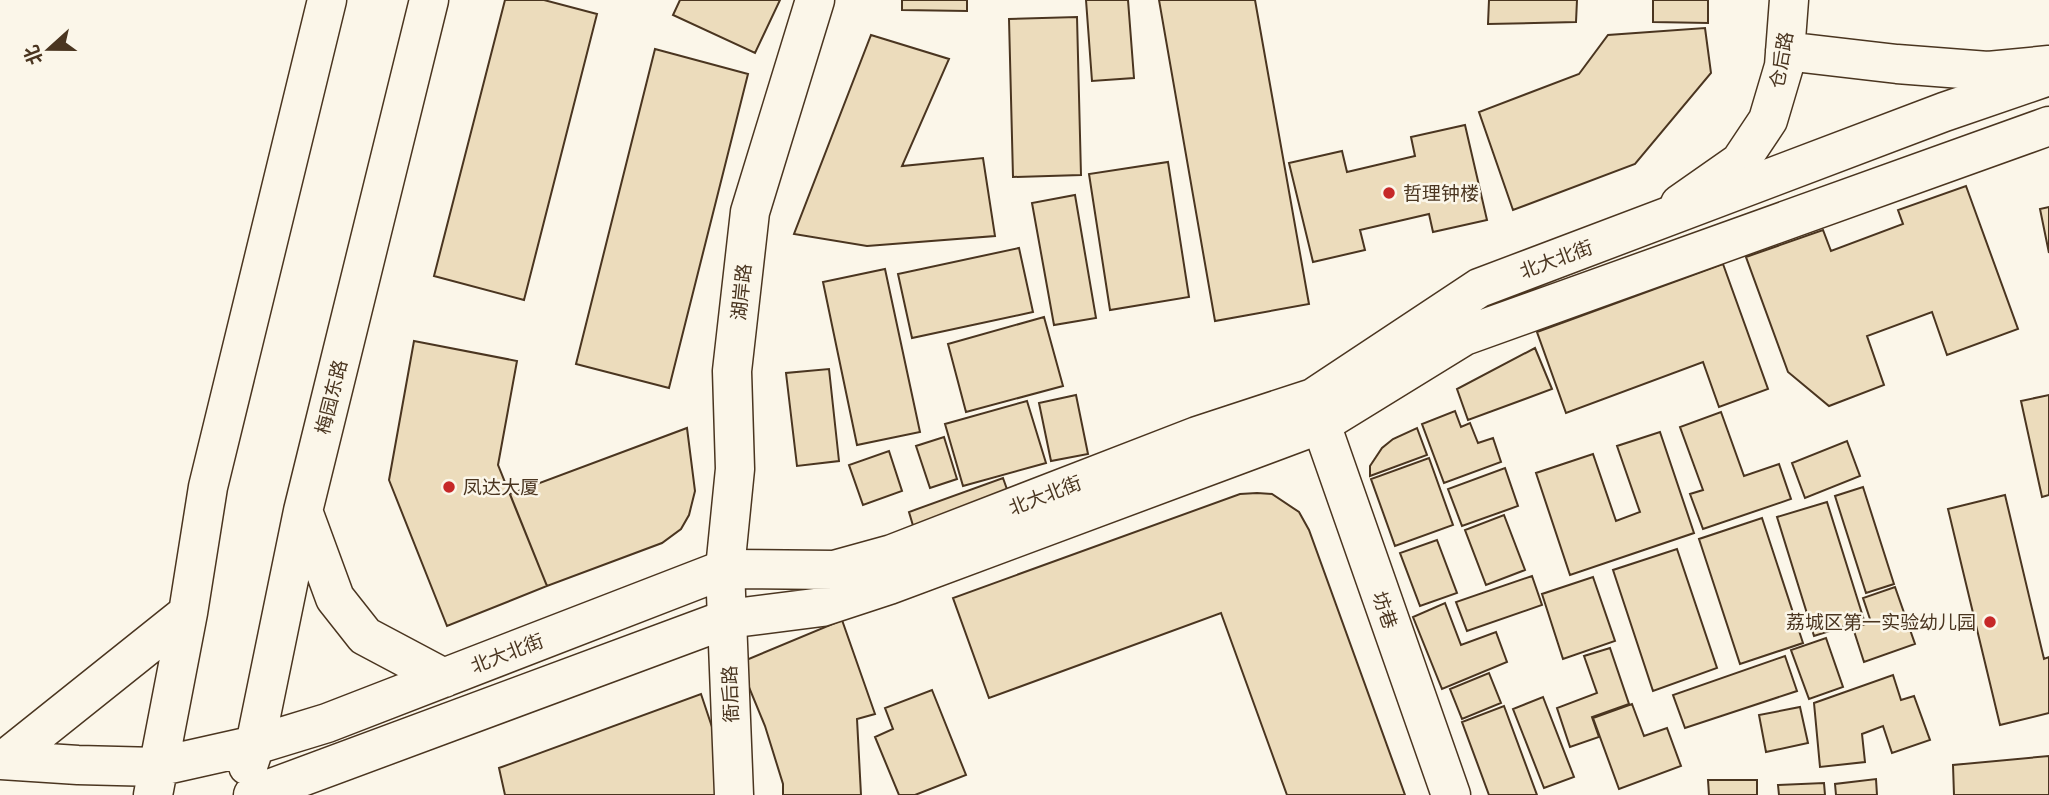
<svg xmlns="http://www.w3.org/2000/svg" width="2049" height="795" viewBox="0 0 2049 795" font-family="Cabin,'Noto Sans SC',sans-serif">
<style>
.building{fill:#ecdcbc;stroke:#4a3520;stroke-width:2}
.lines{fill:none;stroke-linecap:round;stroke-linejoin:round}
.minor-casing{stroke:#4a3520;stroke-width:41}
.major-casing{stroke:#4a3520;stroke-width:41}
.minor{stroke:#fbf6e9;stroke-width:38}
.major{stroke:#fbf6e9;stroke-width:38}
.poi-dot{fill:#c62828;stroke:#fbf6e9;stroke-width:2.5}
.labels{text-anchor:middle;stroke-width:5;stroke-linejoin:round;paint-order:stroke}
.street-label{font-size:19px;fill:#4a3520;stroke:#fbf6e9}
.poi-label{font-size:19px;fill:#4a3520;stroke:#fbf6e9;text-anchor:start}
</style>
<rect width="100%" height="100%" fill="#fbf6e9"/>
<path class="building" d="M 505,0 L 544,0 L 597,14 L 524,300 L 434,276 Z
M 680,0 L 780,0 L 755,53 L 673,15 Z
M 902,0 L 967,0 L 967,11 L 902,10 Z
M 1086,0 L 1128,0 L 1134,78 L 1092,81 Z
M 1159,0 L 1255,0 L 1309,304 L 1215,321 Z
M 1489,0 L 1577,0 L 1576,22 L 1488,24 Z
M 1653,0 L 1708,0 L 1708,23 L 1653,22 Z
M 1077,17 L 1081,175 L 1013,177 L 1009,19 Z
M 1705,28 L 1711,73 L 1635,164 L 1513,210 L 1479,112 L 1579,74 L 1608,35 Z
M 871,35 L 949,59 L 902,166 L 983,158 L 995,236 L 867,246 L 794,234 Z
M 655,49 L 748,74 L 669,388 L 576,364 Z
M 1465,125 L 1487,220 L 1433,232 L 1429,214 L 1360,230 L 1365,250 L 1313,262 L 1289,163 L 1342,151 L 1347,172 L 1415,156 L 1411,137 Z
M 1168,162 L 1189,297 L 1110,310 L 1089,174 Z
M 1966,186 L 2018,329 L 1947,355 L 1932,312 L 1867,336 L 1884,385 L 1829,406 L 1788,372 L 1746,257 L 1823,230 L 1831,251 L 1903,224 L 1898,210 Z
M 1075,195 L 1096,318 L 1054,325 L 1032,203 Z
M 2049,207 L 2049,253 L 2040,209 Z
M 1019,248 L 1033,312 L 912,338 L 898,274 Z
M 1723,264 L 1768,389 L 1719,407 L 1703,362 L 1566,413 L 1537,332 Z
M 885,269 L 920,432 L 857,445 L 823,282 Z
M 1044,317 L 1063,386 L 966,412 L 948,344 Z
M 414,341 L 517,361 L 498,465 L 547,586 L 447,626 L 389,480 Z
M 1535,348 L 1552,389 L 1468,420 L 1457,389 Z
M 829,369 L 839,461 L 797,466 L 786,373 Z
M 1076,395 L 1088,454 L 1051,461 L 1039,403 Z
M 2049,395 L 2049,495 L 2042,497 L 2021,401 Z
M 1027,401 L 1046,463 L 963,486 L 945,424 Z
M 1455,411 L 1461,427 L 1470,423 L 1478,443 L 1493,438 L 1501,462 L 1444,483 L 1422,424 Z
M 1721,412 L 1744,476 L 1779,464 L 1791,499 L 1703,529 L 1690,494 L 1703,490 L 1680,427 Z
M 687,428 L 695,491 L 689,515 L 681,529 L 662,543 L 547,586 L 510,494 Z
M 1417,428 L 1427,455 L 1370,476 L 1370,466 L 1382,448 L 1393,439 Z
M 1660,432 L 1694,533 L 1570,575 L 1536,473 L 1593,454 L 1616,521 L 1640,512 L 1617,446 Z
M 944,437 L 957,479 L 930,488 L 916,446 Z
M 1847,441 L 1860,476 L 1805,498 L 1792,463 Z
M 889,451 L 902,491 L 863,505 L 849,465 Z
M 1429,458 L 1453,525 L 1395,546 L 1371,479 Z
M 1505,468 L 1518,506 L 1462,526 L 1448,489 Z
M 1003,478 L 1009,495 L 914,529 L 909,512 Z
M 1863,487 L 1894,584 L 1866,593 L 1835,496 Z
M 1257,493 L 1272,494 L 1299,512 L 1309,530 L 1405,795 L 1287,795 L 1221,613 L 989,698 L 953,598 L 1240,494 Z
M 2005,495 L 2044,659 L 2049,657 L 2049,713 L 2000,725 L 1948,509 Z
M 1827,502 L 1864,620 L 1814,636 L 1777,517 Z
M 1504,515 L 1525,570 L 1486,585 L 1465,530 Z
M 1762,518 L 1803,643 L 1740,664 L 1699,539 Z
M 1437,540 L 1457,593 L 1420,606 L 1400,553 Z
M 1677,549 L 1717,668 L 1653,691 L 1613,570 Z
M 1532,576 L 1542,605 L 1467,631 L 1456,602 Z
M 1593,577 L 1615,641 L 1563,659 L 1542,594 Z
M 1895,587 L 1915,644 L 1864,662 L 1853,628 L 1871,622 L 1863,598 Z
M 1445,603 L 1461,645 L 1496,632 L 1507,662 L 1442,689 L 1413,617 Z
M 842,620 L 875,714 L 857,719 L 861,795 L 783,795 L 783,784 L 765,726 L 739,663 Z
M 1826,638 L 1843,687 L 1809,699 L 1791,650 Z
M 1610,648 L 1629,704 L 1592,717 L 1599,737 L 1570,747 L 1557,708 L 1597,693 L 1584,656 Z
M 1785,656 L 1797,691 L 1685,728 L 1673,695 Z
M 1489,673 L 1501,703 L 1462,719 L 1450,689 Z
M 1893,675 L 1901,700 L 1914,696 L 1930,740 L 1892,753 L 1883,726 L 1862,734 L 1865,762 L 1820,767 L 1814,703 Z
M 932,690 L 966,775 L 915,795 L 899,795 L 875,737 L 893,729 L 885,708 Z
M 701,694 L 715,736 L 723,795 L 505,795 L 499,768 Z
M 1543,697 L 1574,777 L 1544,788 L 1513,709 Z
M 1632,704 L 1644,736 L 1667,728 L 1681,766 L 1619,789 L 1593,718 Z
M 1504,706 L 1537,795 L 1489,795 L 1462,722 Z
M 1800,707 L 1808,743 L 1766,752 L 1759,715 Z
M 2049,756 L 2049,795 L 1954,795 L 1953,765 Z
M 1876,779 L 1877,795 L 1836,795 L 1835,784 Z
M 1708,780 L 1757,780 L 1757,795 L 1709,795 Z
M 1824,783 L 1825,795 L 1779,795 L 1778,785 Z"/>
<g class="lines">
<g class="minor-casing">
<path id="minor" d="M 1785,51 L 1897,64 L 1988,71 L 2049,65
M 1680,204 L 1740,162 L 1768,120 L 1784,66 L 1789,0
M 1321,424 L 1451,795
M 734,795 L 725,569 L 735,469 L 732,371 L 750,212 L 815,0"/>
</g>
<g class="major-casing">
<path id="major" d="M 303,511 L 335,598 L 365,636 L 444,678
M 0,760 L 78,765 L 157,767 L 255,745 L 327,723 L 725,569 L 834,570 L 892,554 L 1197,436 L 1313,398 L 1479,288 L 1944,112 L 2049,76
M 4,760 L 188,613
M 248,766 L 255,745 L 303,511 L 429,0
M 153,795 L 188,613 L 208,487 L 327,0
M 253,795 L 727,619 L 822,607 L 889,585 L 1321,424 L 1464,336 L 2049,126"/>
</g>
<use href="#minor" class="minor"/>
<use href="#major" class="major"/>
</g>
<g class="poi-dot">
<circle cx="1389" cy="193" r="7"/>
<circle cx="449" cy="487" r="7"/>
<circle cx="1990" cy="622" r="7"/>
</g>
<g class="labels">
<g class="street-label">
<text transform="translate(1781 60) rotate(-80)" y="7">仓后路</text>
<text transform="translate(1556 259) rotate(-20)" y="7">北大北街</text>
<text transform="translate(741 292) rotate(-84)" y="7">湖岸路</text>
<text transform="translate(331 397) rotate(-76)" y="7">梅园东路</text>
<text transform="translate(1045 495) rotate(-21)" y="7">北大北街</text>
<text transform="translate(1385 610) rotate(71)" y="7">坊巷</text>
<text transform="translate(507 653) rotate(-21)" y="7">北大北街</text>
<text transform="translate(730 694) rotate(-92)" y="7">衙后路</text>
</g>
<g class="poi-label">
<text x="1403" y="200">哲理钟楼</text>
<text x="463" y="494">凤达大厦</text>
<text x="1976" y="629" text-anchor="end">荔城区第一实验幼儿园</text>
</g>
</g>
<g transform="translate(49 49) rotate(249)" stroke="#fbf6e9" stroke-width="5" paint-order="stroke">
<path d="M0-5L12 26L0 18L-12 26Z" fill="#4a3520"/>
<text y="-10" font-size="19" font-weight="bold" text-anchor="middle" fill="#4a3520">北</text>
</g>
</svg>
